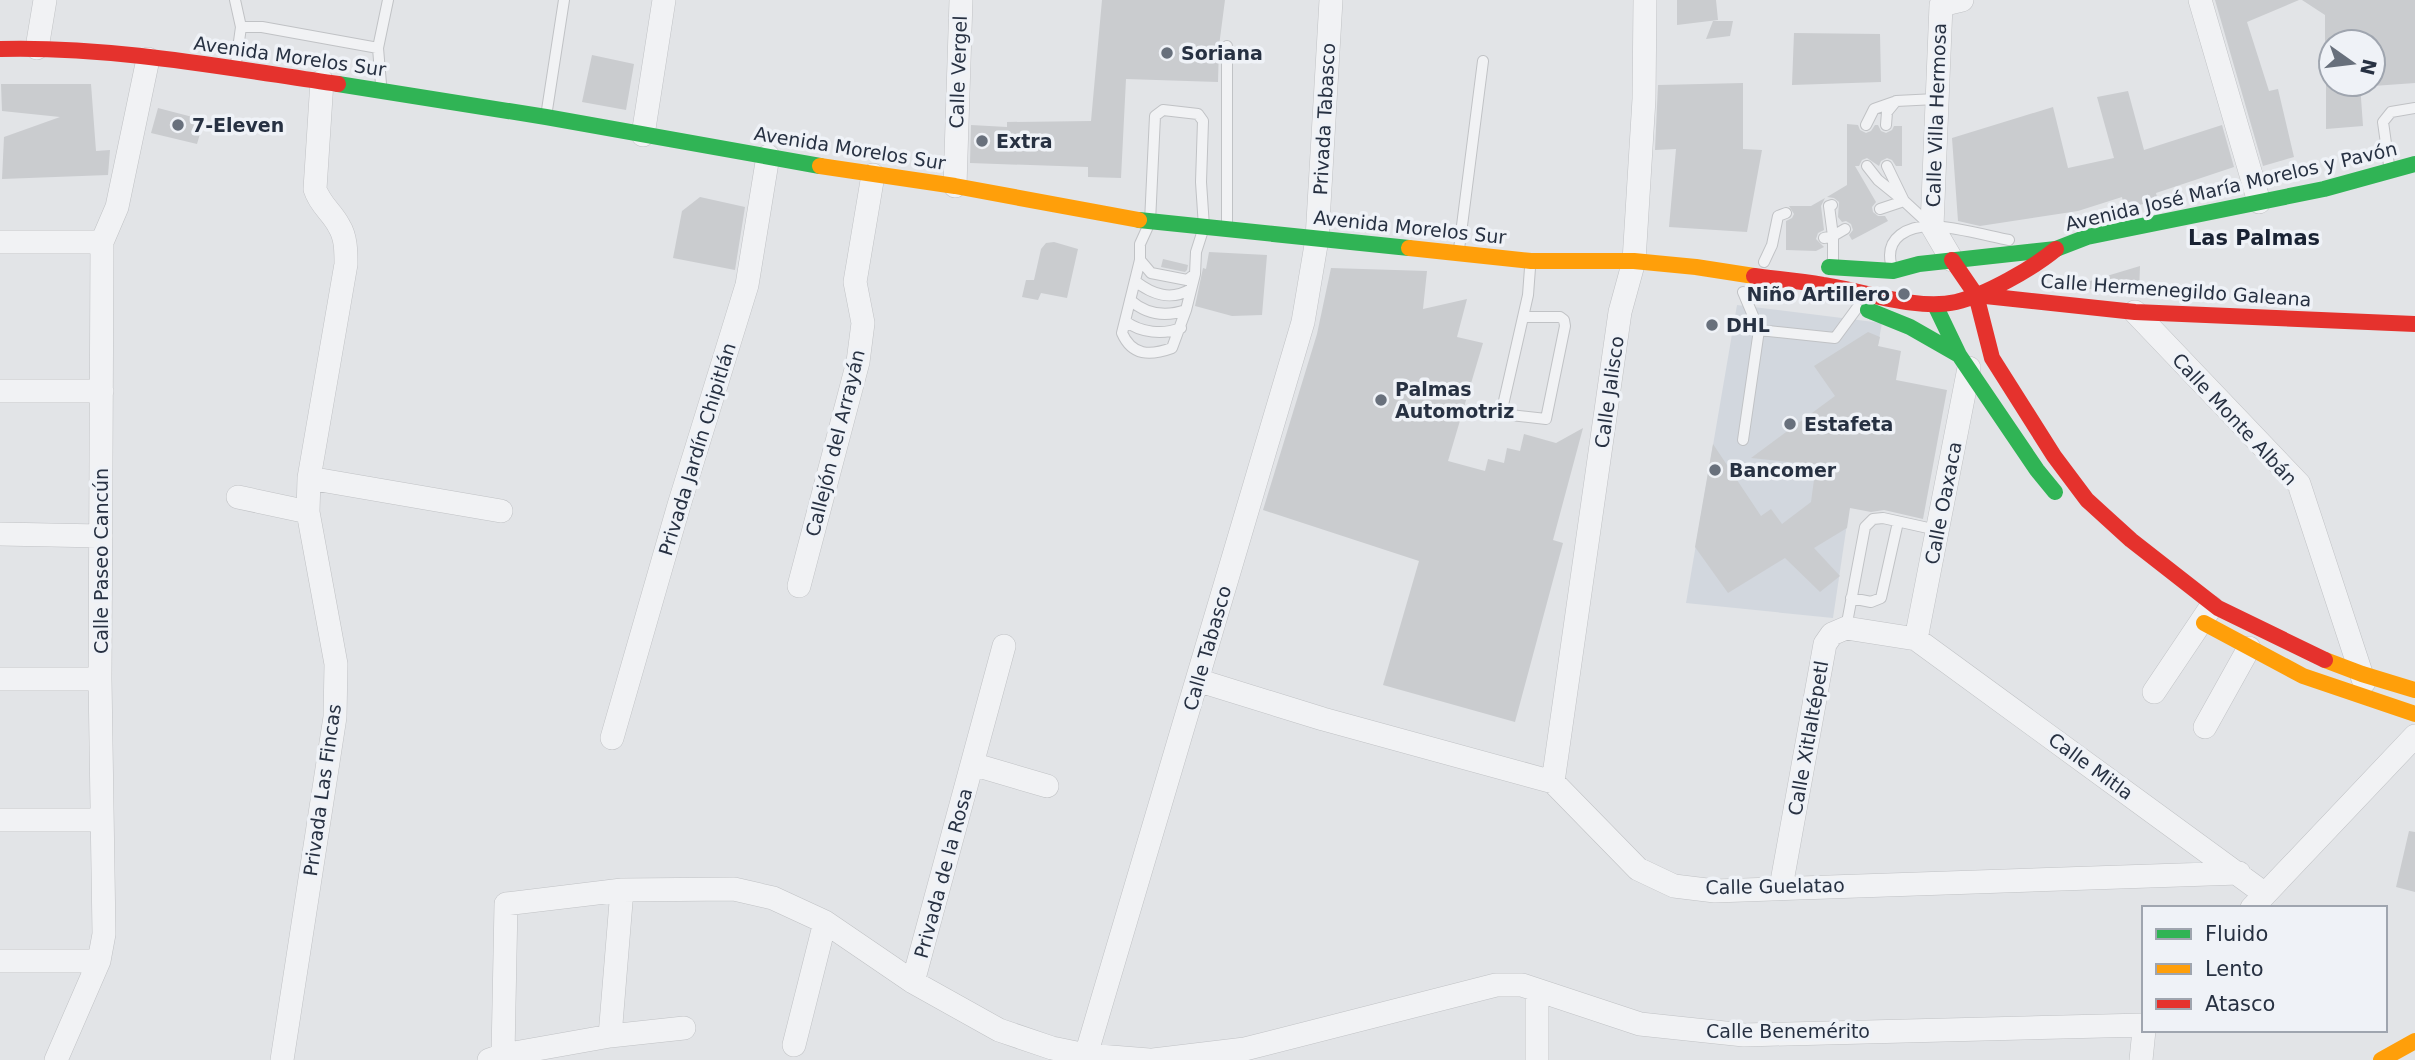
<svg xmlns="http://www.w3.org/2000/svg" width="2415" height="1060" viewBox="0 0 2415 1060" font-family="'DejaVu Sans',sans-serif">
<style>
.built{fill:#d2d7de}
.building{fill:#cacccf}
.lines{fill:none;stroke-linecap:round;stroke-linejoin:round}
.lane-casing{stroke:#c0c2c5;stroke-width:12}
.street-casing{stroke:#c0c2c5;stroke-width:24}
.lane{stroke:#f1f2f4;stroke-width:10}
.street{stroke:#f1f2f4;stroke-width:23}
.fast{stroke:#30b455;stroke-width:16}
.slow{stroke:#ff9f0a;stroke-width:16}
.jam{stroke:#e5322d;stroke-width:16}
.poi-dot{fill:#68707c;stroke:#eff2f7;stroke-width:2.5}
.labels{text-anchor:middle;stroke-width:7;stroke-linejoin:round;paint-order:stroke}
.poi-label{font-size:19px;font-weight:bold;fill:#273142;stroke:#eff2f7;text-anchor:start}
.street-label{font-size:19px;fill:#273142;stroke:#eff2f7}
.neighbourhood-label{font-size:21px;font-weight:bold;fill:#192233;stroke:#eff2f7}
</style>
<rect width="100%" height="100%" fill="#e2e4e7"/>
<path class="built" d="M 1737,305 L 1882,323 L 1855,470 L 1833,618 L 1686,603 Z"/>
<path class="building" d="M 1102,0 L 1225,0 L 1219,46 L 1218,82 L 1126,79 L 1121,178 L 1088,177 L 1088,167 L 970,163 L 971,125 L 1007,127 L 1007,122 L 1091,121 Z
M 1677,0 L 1716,0 L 1718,20 L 1677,25 Z
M 2215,0 L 2299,0 L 2247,22 L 2269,91 L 2278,89 L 2294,157 L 2263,166 Z
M 2302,0 L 2415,0 L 2415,83 L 2373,86 L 2373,42 L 2325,42 L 2325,15 Z
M 1713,21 L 1733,21 L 1730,36 L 1706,39 Z
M 1794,33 L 1880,34 L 1881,82 L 1792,85 Z
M 592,55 L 634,64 L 626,110 L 582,102 Z
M 1743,83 L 1743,149 L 1762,150 L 1747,232 L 1669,227 L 1676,149 L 1655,150 L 1658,85 Z
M 1,84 L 91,84 L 96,151 L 110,150 L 108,175 L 2,179 L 4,137 L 60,117 L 2,111 Z
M 2326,84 L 2360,84 L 2363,126 L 2326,129 Z
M 2128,91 L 2144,150 L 2222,125 L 2234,167 L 2156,193 L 2158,201 L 2124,208 L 2122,197 L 2078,211 L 1980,226 L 1958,221 L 1952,138 L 2053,107 L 2068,168 L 2114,158 L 2097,97 Z
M 158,108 L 204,120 L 197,144 L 151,133 Z
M 1847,124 L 1858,125 L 1860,130 L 1866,133 L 1871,131 L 1875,125 L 1878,125 L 1881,131 L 1886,133 L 1892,130 L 1894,126 L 1902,126 L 1902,166 L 1896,166 L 1892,160 L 1887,158 L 1881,161 L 1879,166 L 1867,158 L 1862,160 L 1859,166 L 1855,166 L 1876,202 L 1872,207 L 1873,212 L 1878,216 L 1885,216 L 1888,221 L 1852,240 L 1849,235 L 1853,230 L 1851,224 L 1846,221 L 1842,222 L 1838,217 L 1839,202 L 1834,198 L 1827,197 L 1847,185 Z
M 700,197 L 745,207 L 735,270 L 673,258 L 682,211 Z
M 1825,198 L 1821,206 L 1824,230 L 1818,233 L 1816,239 L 1824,247 L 1816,251 L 1786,250 L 1786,221 L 1792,218 L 1794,214 L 1789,206 L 1811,206 Z
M 1054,242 L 1078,249 L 1067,298 L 1041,293 L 1038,300 L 1022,297 L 1026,280 L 1034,280 L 1041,249 L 1046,243 Z
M 1209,252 L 1267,255 L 1262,315 L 1232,316 L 1195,306 L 1203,268 L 1206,269 Z
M 1163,259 L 1188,265 L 1187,270 L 1185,272 L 1161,267 Z
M 2140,266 L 2139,294 L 2070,287 Z
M 1331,268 L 1427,271 L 1423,309 L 1467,299 L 1457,337 L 1483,343 L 1448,461 L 1485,471 L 1488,459 L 1504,463 L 1507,448 L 1520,451 L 1524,434 L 1556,443 L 1583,428 L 1553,540 L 1563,543 L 1515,722 L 1383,685 L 1419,561 L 1263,510 L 1317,334 Z
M 1868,332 L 1880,337 L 1878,346 L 1901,351 L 1896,380 L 1947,390 L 1923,519 L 1884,510 L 1871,512 L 1850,508 L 1847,528 L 1814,548 L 1840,576 L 1820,592 L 1785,558 L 1728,593 L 1695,547 L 1713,444 L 1761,516 L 1771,509 L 1782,524 L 1811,502 L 1816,465 L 1751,458 L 1835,396 L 1814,366 Z
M 2409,831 L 2415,832 L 2415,892 L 2396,887 Z"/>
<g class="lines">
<g class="lane-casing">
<path id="lane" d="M 235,0 L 241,27
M 378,48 L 388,0
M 236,63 L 241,27 L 262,27 L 378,48 L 381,84
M 547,110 L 564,0
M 1163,110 L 1198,114 L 1203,121 L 1201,182 L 1204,227 L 1196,252 L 1195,274 L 1186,310 L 1172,348 C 1150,356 1132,356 1122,333 L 1140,260 L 1140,244 L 1150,222 L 1155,116 Z
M 1866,125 L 1874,109 L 1894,102
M 1886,125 L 1887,112 L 1896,101 L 1936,99
M 2389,165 L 2383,122 L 2391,112 L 2415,108
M 1867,166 L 1878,180 L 1899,197
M 1887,166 L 1904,201 L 1930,225
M 1880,209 L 1904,201
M 1227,223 L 1227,46
M 1824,238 L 1833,236 L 1829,206 L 1832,205
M 1459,249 L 1483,61
M 1140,260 L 1151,273 L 1187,280 L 1195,274
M 1833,260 L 1833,236 L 1845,229
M 1764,262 L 1772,245 L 1778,216 L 1786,213
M 1891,264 C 1885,237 1908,226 1932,226 C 1951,226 1989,236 2009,240
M 1135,281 C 1153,295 1171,301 1191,289
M 1743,292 L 1759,330 L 1835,338 L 1857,308
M 1130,300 C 1147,315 1166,317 1186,310
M 1524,317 L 1560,317 L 1564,320 L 1565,326 L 1546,419 L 1501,414 L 1528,295 L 1530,268
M 1125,321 C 1141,333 1163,335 1181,328
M 1743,440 L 1759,330
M 1851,598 L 1871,602 L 1881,598 L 1898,522
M 1846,628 L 1865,527 L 1873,519 L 1883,518 L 1937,530"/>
</g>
<g class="street-casing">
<path id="street" d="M 2200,0 L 2259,202
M 1941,5 L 1932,226 L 1952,260
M 1941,5 L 1962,0
M 37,48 L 45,0
M 643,135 L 664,0
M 955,186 L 961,0
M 0,242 L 102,242
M 2135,312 L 2299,484 L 2364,682
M 0,391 L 102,391
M 309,478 L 501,511
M 238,497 L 308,512
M 0,534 L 101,536
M 799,586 L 858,362 L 863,323 L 855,282 L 873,175
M 1916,639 L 1969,368
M 0,679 L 100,679
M 1197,680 L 1323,719 L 1553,782 L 1638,869 L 1674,886 L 1715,891 L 2239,873
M 2154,692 L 2211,607
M 2205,727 L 2249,648
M 612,738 L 679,505 L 747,285 L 768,156
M 972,764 L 1047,786
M 1553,782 L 1620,312 L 1634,261 L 1644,99 L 1645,0
M 0,820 L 100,820
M 1781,887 L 1825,644 L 1832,634 L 1846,628 L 1916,639 L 2265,894
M 2252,908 L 2415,736
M 0,961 L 99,961
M 913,982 L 1004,646
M 1537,990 L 1537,1060
M 610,1036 L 622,890
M 794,1045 L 825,922
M 503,1055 L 506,904 L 622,890 L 734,889 L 773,898 L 825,922 L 913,982 L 999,1030 L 1052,1048 L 1086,1055 L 1149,1060
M 1086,1055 L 1303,322 L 1317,239 L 1331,0
M 56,1060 L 99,961 L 104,934 L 100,679 L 102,242 L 117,207 L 148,59
M 282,1060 L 335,717 L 336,664 L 308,512 L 309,478 L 346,264 C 346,251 346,237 339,226 C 332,212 320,205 315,189 L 322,81
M 489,1060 L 503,1055 L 610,1036 L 684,1028
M 1153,1060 L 1245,1049 L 1496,985 L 1522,985 L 1640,1024 L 1744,1035 L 2144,1025
M 2141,1060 L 2144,1030"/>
</g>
<use href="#lane" class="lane"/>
<use href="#street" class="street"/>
<path class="fast" d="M 338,84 L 546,117 L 820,166
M 1139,220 L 1409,248
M 1829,267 L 1893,271 L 1919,264 L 2056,249 L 2087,237 L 2324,189 L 2415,164
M 1935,305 L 1959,355 L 2037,470 L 2055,492
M 1868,310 L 1910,327 L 1959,355"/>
<path class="slow" d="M 820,166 L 955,186 L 1139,220
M 1409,248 L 1531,261 L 1634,261 L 1696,267 L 1754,276
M 2204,623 L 2303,676 L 2415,714
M 2325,660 L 2362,674 L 2415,690
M 2381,1060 L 2415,1041"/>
<path class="jam" d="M 0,49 C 112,46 227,68 338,84
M 1952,260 L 1976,295 L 1992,358 L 2054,456 L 2087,500 L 2131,540 L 2218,608 L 2325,660
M 1754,276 C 1777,279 1800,281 1823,285 C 1864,291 1917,311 1956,302 C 1986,295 2033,268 2056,249
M 1976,295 L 2135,312 L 2415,324"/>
</g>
<g class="poi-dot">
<circle cx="1167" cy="53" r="7"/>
<circle cx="178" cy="125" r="7"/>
<circle cx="982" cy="141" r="7"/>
<circle cx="1904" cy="294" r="7"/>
<circle cx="1712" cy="325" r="7"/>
<circle cx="1381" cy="400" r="7"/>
<circle cx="1790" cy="424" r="7"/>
<circle cx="1715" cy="470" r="7"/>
</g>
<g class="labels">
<g class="poi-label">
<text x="1181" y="60">Soriana</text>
<text x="192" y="132">7-Eleven</text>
<text x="996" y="148">Extra</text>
<text x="1890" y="301" text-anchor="end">Niño Artillero</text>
<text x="1726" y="332">DHL</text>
<text x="1395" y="396">Palmas<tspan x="1395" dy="22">Automotriz</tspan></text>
<text x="1804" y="431">Estafeta</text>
<text x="1729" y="477">Bancomer</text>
</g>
<g class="street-label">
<text transform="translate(290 56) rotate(8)" y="7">Avenida Morelos Sur</text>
<text transform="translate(958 72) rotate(-88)" y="7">Calle Vergel</text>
<text transform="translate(1936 115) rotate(-88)" y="7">Calle Villa Hermosa</text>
<text transform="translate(1324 119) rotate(-87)" y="7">Privada Tabasco</text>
<text transform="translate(850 148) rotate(9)" y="7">Avenida Morelos Sur</text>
<text transform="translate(2231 186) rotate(-13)" y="7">Avenida José María Morelos y Pavón</text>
<text transform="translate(1410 227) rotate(6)" y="7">Avenida Morelos Sur</text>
<text transform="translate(2176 290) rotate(4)" y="7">Calle Hermenegildo Galeana</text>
<text transform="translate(1609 392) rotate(-82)" y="7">Calle Jalisco</text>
<text transform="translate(2235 419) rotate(47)" y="7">Calle Monte Albán</text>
<text transform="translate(835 443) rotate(-76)" y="7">Callejón del Arrayán</text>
<text transform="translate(697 449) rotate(-73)" y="7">Privada Jardín Chipitlán</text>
<text transform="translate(1943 503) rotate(-79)" y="7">Calle Oaxaca</text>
<text transform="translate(101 561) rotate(-90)" y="7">Calle Paseo Cancún</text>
<text transform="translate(1207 648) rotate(-74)" y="7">Calle Tabasco</text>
<text transform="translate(1808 738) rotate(-80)" y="7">Calle Xitlaltépetl</text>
<text transform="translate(2091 766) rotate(36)" y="7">Calle Mitla</text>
<text transform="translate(322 790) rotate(-82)" y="7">Privada Las Fincas</text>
<text transform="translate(943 873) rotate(-75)" y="7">Privada de la Rosa</text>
<text transform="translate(1775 886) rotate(-1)" y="7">Calle Guelatao</text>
<text x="1788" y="1038">Calle Benemérito</text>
</g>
<g class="neighbourhood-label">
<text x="2254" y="245">Las Palmas</text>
</g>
</g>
<rect x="2142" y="906" width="245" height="126" fill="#eff2f7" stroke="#9fa5af" stroke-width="2"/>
<rect x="2156" y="929" width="35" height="10" fill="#30b455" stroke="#9fa5af" stroke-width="2"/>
<text x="2205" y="941" font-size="21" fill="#273142">Fluido</text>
<rect x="2156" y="964" width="35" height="10" fill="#ff9f0a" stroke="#9fa5af" stroke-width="2"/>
<text x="2205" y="976" font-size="21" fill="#273142">Lento</text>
<rect x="2156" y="999" width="35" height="10" fill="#e5322d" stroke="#9fa5af" stroke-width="2"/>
<text x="2205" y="1011" font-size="21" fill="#273142">Atasco</text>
<g transform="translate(2352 63) rotate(104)"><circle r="33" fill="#eff2f7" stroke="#9fa5af" stroke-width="2"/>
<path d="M0-5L12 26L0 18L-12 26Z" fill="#68707c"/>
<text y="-10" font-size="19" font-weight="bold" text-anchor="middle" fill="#273142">N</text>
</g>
</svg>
